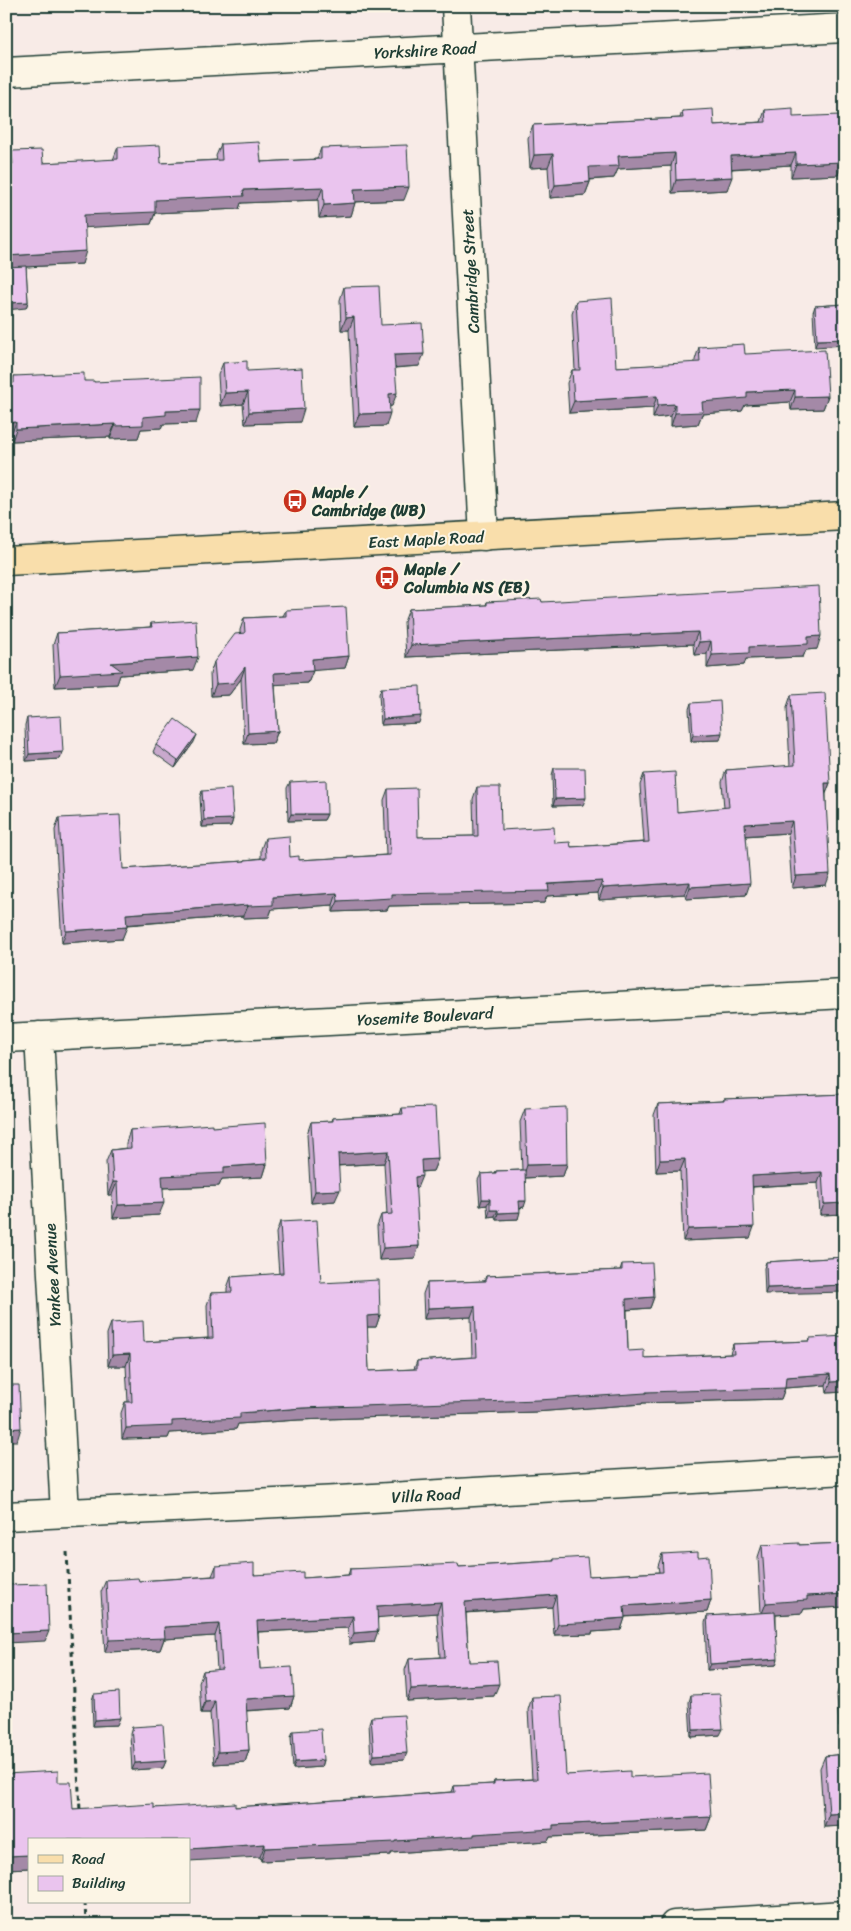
<svg xmlns="http://www.w3.org/2000/svg" width="851" height="1931" viewBox="0 0 851 1931" font-family="Sriracha,sans-serif">
<style>
.lines{fill:none;stroke-linecap:round;stroke-linejoin:round}
.minor-casing{stroke:#1f3d34;stroke-width:31}
.major-casing{stroke:#1f3d34;stroke-width:31}
.path{stroke:#1f3d34;stroke-width:3;stroke-dasharray:5 4;stroke-linecap:butt}
.minor{stroke:#fcf5e5;stroke-width:28}
.major{stroke:#f9deab;stroke-width:28}
.wall{fill:#c9a9cd;stroke:#1f3d34}
.shaded-wall{fill:#a489a7;stroke:#1f3d34}
.building{fill:#eac4ee;stroke:#1f3d34}
.labels{text-anchor:middle;stroke-width:4;stroke-linejoin:round;paint-order:stroke}
.street-label{font-size:16px;fill:#1f3d34;stroke:#fcf5e5}
.poi-label{font-size:16px;font-weight:bold;fill:#1f3d34;stroke:#fcf5e5;text-anchor:start}
</style>
<rect width="100%" height="100%" fill="#f8ebe7"/>
<filter id="ink" filterUnits="userSpaceOnUse"><feTurbulence type="fractalNoise" baseFrequency=".02" numOctaves="2"/><feDisplacementMap in="SourceGraphic" scale="10" xChannelSelector="R" yChannelSelector="G"/><feConvolveMatrix kernelMatrix="1 2 1 2 8 2 1 2 1" color-interpolation-filters="sRGB"/></filter>
<g filter="url(#ink)">
<g class="lines">
<g class="minor-casing">
<path id="minor" d="M 456,6 L 484,536
M 6,72 L 845,28
M 39,1036 L 65,1513
M 6,1038 L 845,994
M 6,1516 L 339,1500 L 845,1470
M 674,1925 L 845,1915"/>
</g>
<g class="major-casing">
<path id="major" d="M 6,561 L 845,516"/>
</g>
<path class="path" d="M 67,1552 L 80,1811
M 85,1902 L 86,1925"/>
<use href="#minor" class="minor"/>
<use href="#major" class="major"/>
</g>
<path class="wall" d="M 765,110 L 793,117 L 842,162 L 838,175 L 791,177 L 791,165 L 732,169 L 727,190 L 672,193 L 671,166 L 618,169 L 614,178 L 590,180 L 590,182 L 585,195 L 550,198 L 548,167 L 530,168 L 528,138 L 533,125 L 680,118 L 682,111 L 714,125 L 761,122 Z
M 221,144 L 261,162 L 317,159 L 321,148 L 404,200 L 355,202 L 351,216 L 319,218 L 318,200 L 241,203 L 239,209 L 155,213 L 151,224 L 85,227 L 82,264 L 26,267 L 28,302 L 26,308 L 8,165 L 12,151 L 43,163 L 113,160 L 118,147 L 161,163 L 217,160 L 216,156 Z
M 344,287 L 419,366 L 395,368 L 392,406 L 390,406 L 386,426 L 354,427 L 349,330 L 341,330 L 340,300 Z
M 576,301 L 616,367 L 695,363 L 695,360 L 699,347 L 745,354 L 828,396 L 823,409 L 791,410 L 790,402 L 745,405 L 742,411 L 702,414 L 698,424 L 671,426 L 671,416 L 653,418 L 653,408 L 569,413 L 567,383 L 572,370 L 575,370 L 572,313 Z
M 845,304 L 815,347 L 813,312 L 815,306 Z
M 223,363 L 247,371 L 300,422 L 245,424 L 243,404 L 220,406 L 218,375 Z
M 14,376 L 94,382 L 196,423 L 163,424 L 161,428 L 141,429 L 138,438 L 110,439 L 110,437 L 12,441 L 11,384 Z
M 487,602 L 542,602 L 817,649 L 806,650 L 803,657 L 746,659 L 744,665 L 707,668 L 707,654 L 694,655 L 693,644 L 406,657 L 404,622 L 409,609 L 486,605 Z
M 286,610 L 349,656 L 345,668 L 313,670 L 308,683 L 275,684 L 278,731 L 273,743 L 244,744 L 241,679 L 229,695 L 211,696 L 210,674 L 214,662 L 240,633 L 240,630 L 244,618 L 283,616 Z
M 151,623 L 193,670 L 120,675 L 117,684 L 55,687 L 53,645 L 57,633 L 150,627 Z
M 381,688 L 419,723 L 381,725 L 379,694 Z
M 791,695 L 830,783 L 826,794 L 826,885 L 792,888 L 788,833 L 746,836 L 746,895 L 686,899 L 685,894 L 599,900 L 598,893 L 547,896 L 544,903 L 389,906 L 387,910 L 333,912 L 333,905 L 272,909 L 269,917 L 243,918 L 243,916 L 127,925 L 122,939 L 62,943 L 55,830 L 59,818 L 123,869 L 244,861 L 245,860 L 261,858 L 261,849 L 265,838 L 290,857 L 299,860 L 386,855 L 384,800 L 388,789 L 418,837 L 474,836 L 473,799 L 477,787 L 501,830 L 571,847 L 644,842 L 640,785 L 644,774 L 677,812 L 724,808 L 722,782 L 726,770 L 790,766 L 787,707 Z
M 691,703 L 720,740 L 691,741 L 689,709 Z
M 27,718 L 63,752 L 60,759 L 26,761 L 25,725 Z
M 194,742 L 175,768 L 153,752 L 156,745 Z
M 554,768 L 583,805 L 553,806 L 552,775 Z
M 290,782 L 327,814 L 324,820 L 288,821 L 287,788 Z
M 202,791 L 233,819 L 231,826 L 202,827 L 200,797 Z
M 845,1094 L 845,1214 L 820,1215 L 818,1183 L 753,1187 L 750,1238 L 683,1241 L 680,1171 L 656,1172 L 654,1115 L 658,1104 L 723,1101 L 724,1099 Z
M 402,1108 L 438,1159 L 433,1171 L 421,1172 L 417,1188 L 415,1188 L 419,1246 L 415,1258 L 379,1260 L 377,1226 L 381,1215 L 387,1214 L 384,1163 L 338,1166 L 335,1201 L 311,1203 L 307,1134 L 311,1122 L 332,1121 L 333,1118 L 400,1114 Z
M 525,1109 L 567,1164 L 563,1176 L 525,1178 L 524,1207 L 520,1208 L 518,1219 L 496,1220 L 495,1216 L 488,1217 L 487,1205 L 480,1206 L 478,1180 L 481,1174 L 495,1173 L 496,1171 L 522,1170 L 520,1122 Z
M 212,1127 L 267,1164 L 263,1177 L 222,1179 L 219,1186 L 163,1188 L 159,1215 L 113,1218 L 112,1195 L 108,1195 L 106,1162 L 111,1150 L 126,1148 L 126,1143 L 130,1130 Z
M 280,1222 L 321,1283 L 380,1315 L 376,1327 L 367,1327 L 369,1371 L 414,1369 L 417,1361 L 472,1357 L 471,1317 L 424,1319 L 423,1294 L 427,1283 L 484,1281 L 486,1276 L 620,1270 L 622,1264 L 654,1297 L 650,1308 L 627,1310 L 628,1351 L 644,1358 L 730,1354 L 733,1344 L 809,1341 L 810,1338 L 845,1392 L 827,1393 L 826,1385 L 785,1388 L 781,1399 L 642,1403 L 642,1404 L 535,1412 L 298,1420 L 238,1424 L 236,1429 L 170,1433 L 168,1438 L 122,1439 L 121,1413 L 125,1402 L 128,1402 L 126,1366 L 108,1366 L 107,1334 L 111,1323 L 144,1342 L 208,1338 L 207,1305 L 211,1293 L 227,1293 L 227,1288 L 231,1277 L 279,1274 L 276,1233 Z
M 845,1257 L 765,1294 L 764,1268 L 766,1262 Z
M 845,1543 L 845,1607 L 804,1609 L 802,1613 L 776,1615 L 776,1665 L 707,1670 L 705,1623 L 707,1616 L 761,1613 L 758,1557 L 762,1545 L 799,1545 Z
M 662,1554 L 698,1557 L 711,1600 L 707,1612 L 625,1617 L 621,1630 L 592,1632 L 592,1634 L 554,1635 L 552,1607 L 466,1613 L 469,1662 L 494,1696 L 407,1701 L 405,1670 L 409,1659 L 440,1657 L 437,1613 L 378,1617 L 374,1642 L 349,1644 L 348,1628 L 258,1632 L 260,1669 L 294,1696 L 290,1708 L 246,1711 L 249,1750 L 245,1762 L 214,1764 L 210,1713 L 201,1713 L 199,1682 L 203,1671 L 217,1670 L 215,1636 L 164,1639 L 160,1650 L 105,1652 L 101,1592 L 106,1580 L 139,1581 L 212,1576 L 216,1566 L 254,1575 L 303,1578 L 348,1575 L 350,1569 L 459,1567 L 553,1561 L 554,1559 L 589,1576 L 659,1572 L 658,1566 Z
M 845,1687 L 845,1726 L 839,1727 L 837,1694 L 839,1688 Z
M 94,1694 L 117,1725 L 93,1726 L 92,1700 Z
M 691,1695 L 720,1735 L 691,1737 L 689,1702 Z
M 532,1697 L 566,1775 L 630,1777 L 711,1817 L 706,1830 L 550,1837 L 548,1841 L 471,1846 L 470,1848 L 391,1853 L 391,1855 L 261,1861 L 260,1857 L 189,1840 L 29,1840 L 29,1868 L 6,1869 L 6,1774 L 58,1782 L 73,1809 L 235,1807 L 452,1792 L 454,1786 L 493,1784 L 494,1781 L 532,1779 L 528,1710 Z
M 371,1717 L 404,1760 L 371,1762 L 369,1723 Z
M 132,1727 L 166,1761 L 163,1768 L 132,1770 L 130,1734 Z
M 293,1731 L 323,1760 L 321,1767 L 293,1769 L 291,1737 Z
M 845,1754 L 845,1833 L 844,1826 L 824,1827 L 820,1768 L 825,1756 Z"/>
<path class="shaded-wall" d="M 675,153 L 671,166 L 618,169 L 614,178 L 584,180 L 589,167 L 618,156 Z
M 796,153 L 791,165 L 726,169 L 731,156 Z
M 553,154 L 548,167 L 530,168 L 534,155 Z
M 842,162 L 838,175 L 791,177 L 796,164 Z
M 732,177 L 727,190 L 672,193 L 676,180 Z
M 590,182 L 585,195 L 550,198 L 555,185 Z
M 323,187 L 318,200 L 241,203 L 239,209 L 155,213 L 151,224 L 80,228 L 84,215 L 155,200 L 243,190 Z
M 409,187 L 404,200 L 350,202 L 354,189 Z
M 355,203 L 351,216 L 319,218 L 324,205 Z
M 86,251 L 82,264 L 6,268 L 6,256 Z
M 28,302 L 26,308 L 6,310 L 6,303 Z
M 354,317 L 349,330 L 341,330 L 346,318 Z
M 845,339 L 845,345 L 815,347 L 817,340 Z
M 424,354 L 419,366 L 390,368 L 394,355 Z
M 795,390 L 790,402 L 745,405 L 742,411 L 702,414 L 698,424 L 671,426 L 675,413 L 702,402 L 747,392 Z
M 248,392 L 243,404 L 220,406 L 225,393 Z
M 397,393 L 392,406 L 385,407 L 389,394 Z
M 657,396 L 653,408 L 569,413 L 574,401 Z
M 828,396 L 823,409 L 791,410 L 795,397 Z
M 675,404 L 671,416 L 653,418 L 658,405 Z
M 304,409 L 300,422 L 245,424 L 249,412 Z
M 200,410 L 196,423 L 163,424 L 161,428 L 141,429 L 138,438 L 110,439 L 115,426 L 143,417 L 166,411 Z
M 390,413 L 386,426 L 354,427 L 359,414 Z
M 16,422 L 11,435 L 6,435 L 6,423 Z
M 115,424 L 110,437 L 12,441 L 16,429 Z
M 698,632 L 693,644 L 406,657 L 411,645 Z
M 821,636 L 817,649 L 806,650 L 803,657 L 746,659 L 744,665 L 707,668 L 712,655 L 749,647 L 808,637 Z
M 711,641 L 707,654 L 694,655 L 699,642 Z
M 349,656 L 345,668 L 308,671 L 312,659 Z
M 198,657 L 193,670 L 120,675 L 117,684 L 55,687 L 60,675 L 111,663 Z
M 245,667 L 241,679 L 229,695 L 211,696 L 216,684 Z
M 313,671 L 308,683 L 270,685 L 274,673 Z
M 421,716 L 419,723 L 381,725 L 383,719 Z
M 278,731 L 273,743 L 244,744 L 248,733 Z
M 722,733 L 720,740 L 691,741 L 693,735 Z
M 197,735 L 194,742 L 175,768 L 178,761 Z
M 63,752 L 60,759 L 26,761 L 29,754 Z
M 825,783 L 830,783 L 825,795 Z
M 586,798 L 583,805 L 553,806 L 555,799 Z
M 291,814 L 327,814 L 324,820 L 288,821 Z
M 233,819 L 231,826 L 202,827 L 204,820 Z
M 792,821 L 788,833 L 741,836 L 745,824 Z
M 830,874 L 826,885 L 792,888 L 796,876 Z
M 602,881 L 598,893 L 547,896 L 544,903 L 389,906 L 387,910 L 333,912 L 338,901 L 392,894 Z
M 690,882 L 685,894 L 599,900 L 603,888 Z
M 750,883 L 746,895 L 686,899 L 690,887 Z
M 337,893 L 333,905 L 272,909 L 269,917 L 243,918 L 248,906 L 273,897 Z
M 248,905 L 243,916 L 122,925 L 126,914 Z
M 127,927 L 122,939 L 62,943 L 66,931 Z
M 388,1151 L 384,1163 L 333,1166 L 338,1154 Z
M 438,1159 L 433,1171 L 416,1172 L 421,1160 Z
M 685,1159 L 680,1171 L 656,1172 L 660,1160 Z
M 267,1164 L 263,1177 L 222,1179 L 219,1186 L 158,1188 L 162,1176 L 224,1167 Z
M 567,1164 L 563,1176 L 523,1178 L 527,1165 Z
M 822,1172 L 818,1183 L 748,1187 L 752,1176 Z
M 422,1176 L 417,1188 L 410,1188 L 415,1177 Z
M 113,1182 L 117,1182 L 112,1195 L 108,1195 Z
M 340,1190 L 335,1201 L 311,1203 L 315,1191 Z
M 482,1199 L 490,1199 L 487,1205 L 480,1206 Z
M 519,1201 L 526,1201 L 524,1207 L 517,1208 Z
M 164,1203 L 159,1215 L 113,1218 L 118,1205 Z
M 845,1203 L 845,1214 L 820,1215 L 824,1204 Z
M 490,1210 L 498,1210 L 495,1216 L 488,1217 Z
M 520,1212 L 518,1219 L 496,1220 L 498,1213 Z
M 754,1227 L 750,1238 L 683,1241 L 688,1229 Z
M 419,1246 L 415,1258 L 379,1260 L 383,1248 Z
M 845,1285 L 845,1292 L 765,1294 L 767,1288 Z
M 654,1297 L 650,1308 L 622,1310 L 626,1299 Z
M 475,1306 L 471,1317 L 424,1319 L 428,1308 Z
M 380,1315 L 376,1327 L 363,1327 L 367,1316 Z
M 130,1354 L 126,1366 L 108,1366 L 112,1355 Z
M 830,1374 L 826,1385 L 785,1388 L 781,1399 L 642,1403 L 642,1404 L 535,1412 L 298,1420 L 238,1424 L 236,1429 L 170,1433 L 168,1438 L 122,1439 L 126,1428 L 172,1421 L 240,1413 L 302,1408 L 646,1392 L 786,1377 Z
M 845,1381 L 845,1392 L 827,1393 L 831,1382 Z
M 21,1428 L 17,1441 L 6,1441 L 6,1429 Z
M 845,1594 L 845,1607 L 804,1609 L 802,1613 L 761,1616 L 766,1603 L 807,1596 Z
M 556,1595 L 552,1607 L 460,1613 L 465,1602 Z
M 711,1600 L 707,1612 L 620,1617 L 624,1606 Z
M 441,1602 L 437,1613 L 373,1618 L 377,1606 Z
M 353,1616 L 348,1628 L 253,1632 L 257,1621 Z
M 625,1618 L 621,1630 L 592,1632 L 592,1634 L 554,1635 L 558,1624 Z
M 219,1624 L 215,1636 L 164,1639 L 160,1650 L 105,1652 L 109,1640 L 164,1627 Z
M 49,1631 L 45,1641 L 6,1643 L 6,1633 Z
M 378,1631 L 374,1642 L 349,1644 L 354,1633 Z
M 778,1659 L 776,1665 L 707,1670 L 710,1664 Z
M 499,1684 L 494,1696 L 407,1701 L 411,1689 Z
M 294,1696 L 290,1708 L 241,1711 L 246,1699 Z
M 215,1701 L 210,1713 L 201,1713 L 205,1702 Z
M 120,1718 L 117,1725 L 93,1726 L 95,1720 Z
M 841,1720 L 845,1720 L 845,1726 L 839,1727 Z
M 723,1729 L 720,1735 L 691,1737 L 693,1730 Z
M 249,1750 L 245,1762 L 214,1764 L 218,1752 Z
M 407,1753 L 404,1760 L 371,1762 L 374,1755 Z
M 323,1760 L 321,1767 L 293,1769 L 295,1762 Z
M 166,1761 L 163,1768 L 132,1770 L 135,1763 Z
M 845,1813 L 844,1826 L 824,1827 L 829,1814 Z
M 711,1817 L 706,1830 L 550,1837 L 548,1841 L 471,1846 L 470,1848 L 391,1853 L 391,1855 L 261,1861 L 265,1848 L 395,1841 L 474,1834 L 553,1825 Z
M 265,1844 L 260,1857 L 189,1861 L 189,1849 Z
M 29,1855 L 29,1868 L 6,1869 L 7,1856 Z"/>
<path class="building" d="M 793,108 L 793,117 L 840,115 L 842,162 L 796,164 L 796,153 L 731,156 L 732,177 L 676,180 L 675,153 L 618,156 L 619,166 L 589,167 L 590,182 L 555,185 L 553,154 L 534,155 L 533,125 L 683,118 L 682,111 L 713,109 L 714,125 L 766,122 L 765,110 Z
M 259,142 L 261,162 L 321,159 L 321,148 L 407,145 L 409,187 L 354,189 L 355,203 L 324,205 L 323,187 L 243,190 L 244,196 L 155,200 L 155,212 L 84,215 L 86,251 L 6,256 L 6,165 L 13,164 L 12,151 L 42,150 L 43,163 L 118,159 L 118,147 L 160,145 L 161,163 L 222,160 L 221,144 Z
M 26,266 L 28,302 L 6,303 L 6,267 Z
M 379,286 L 381,325 L 422,323 L 424,354 L 394,355 L 397,393 L 389,394 L 390,413 L 359,414 L 354,317 L 346,318 L 344,287 Z
M 612,298 L 616,367 L 700,362 L 699,347 L 744,344 L 745,354 L 825,350 L 828,396 L 795,397 L 795,390 L 747,392 L 747,398 L 702,402 L 703,412 L 675,413 L 675,404 L 658,405 L 657,396 L 574,401 L 572,370 L 580,370 L 576,301 Z
M 845,304 L 845,339 L 817,340 L 815,306 Z
M 247,361 L 247,371 L 302,368 L 304,409 L 249,412 L 248,392 L 225,393 L 223,363 Z
M 84,373 L 84,381 L 94,381 L 94,382 L 200,377 L 200,410 L 166,411 L 166,415 L 143,417 L 143,425 L 115,426 L 115,424 L 16,429 L 16,422 L 6,423 L 6,384 L 14,383 L 14,376 Z
M 819,586 L 821,636 L 808,637 L 808,644 L 749,647 L 749,653 L 712,655 L 711,641 L 699,642 L 698,632 L 411,645 L 409,609 L 487,605 L 487,602 L 541,599 L 542,602 Z
M 346,607 L 349,656 L 312,659 L 313,671 L 274,673 L 278,731 L 248,733 L 245,667 L 233,683 L 216,684 L 214,662 L 235,634 L 245,633 L 244,618 L 286,616 L 286,610 Z
M 196,620 L 198,657 L 111,663 L 122,671 L 60,675 L 57,633 L 152,627 L 151,623 Z
M 420,686 L 421,716 L 383,719 L 381,688 Z
M 825,693 L 830,783 L 825,783 L 830,874 L 796,876 L 792,821 L 745,824 L 750,883 L 690,887 L 690,882 L 603,888 L 602,881 L 548,884 L 549,891 L 392,894 L 392,898 L 338,901 L 337,893 L 273,897 L 273,905 L 248,906 L 248,905 L 126,914 L 127,927 L 66,931 L 59,818 L 120,815 L 123,869 L 245,861 L 245,860 L 266,858 L 265,838 L 289,836 L 290,857 L 299,856 L 299,860 L 390,855 L 388,789 L 417,788 L 418,837 L 478,836 L 477,787 L 500,787 L 501,830 L 554,827 L 555,843 L 570,842 L 571,847 L 649,842 L 644,774 L 675,772 L 677,812 L 729,807 L 726,770 L 795,765 L 791,695 Z
M 720,701 L 722,733 L 693,735 L 691,703 Z
M 61,716 L 63,752 L 29,754 L 27,718 Z
M 175,719 L 197,735 L 178,761 L 156,745 Z
M 554,768 L 585,768 L 586,798 L 555,799 Z
M 326,780 L 327,814 L 291,814 L 290,782 Z
M 231,789 L 233,819 L 204,820 L 202,791 Z
M 845,1094 L 845,1203 L 824,1204 L 822,1172 L 752,1176 L 754,1227 L 688,1229 L 685,1159 L 660,1160 L 658,1104 L 724,1101 L 724,1099 Z
M 435,1107 L 438,1159 L 421,1160 L 422,1176 L 415,1177 L 419,1246 L 383,1248 L 381,1215 L 392,1214 L 388,1151 L 338,1154 L 340,1190 L 315,1191 L 311,1122 L 333,1121 L 333,1118 L 403,1114 L 402,1108 Z
M 566,1107 L 567,1164 L 527,1165 L 525,1109 Z
M 265,1123 L 267,1164 L 224,1167 L 224,1173 L 162,1176 L 164,1203 L 118,1205 L 117,1182 L 113,1182 L 111,1150 L 131,1148 L 130,1130 L 212,1124 L 212,1127 Z
M 525,1170 L 526,1201 L 519,1201 L 520,1212 L 498,1213 L 498,1210 L 490,1210 L 490,1199 L 482,1199 L 481,1174 L 496,1173 L 496,1171 Z
M 317,1220 L 321,1283 L 379,1280 L 380,1315 L 367,1316 L 369,1371 L 417,1369 L 417,1361 L 477,1357 L 475,1306 L 428,1308 L 427,1283 L 486,1281 L 486,1276 L 622,1270 L 622,1264 L 652,1263 L 654,1297 L 626,1299 L 628,1351 L 644,1350 L 644,1358 L 734,1354 L 733,1344 L 810,1341 L 810,1338 L 845,1336 L 845,1381 L 831,1382 L 830,1374 L 786,1377 L 785,1388 L 646,1392 L 646,1393 L 539,1400 L 302,1408 L 240,1413 L 240,1418 L 172,1421 L 172,1426 L 126,1428 L 125,1402 L 132,1402 L 130,1354 L 112,1355 L 111,1323 L 143,1321 L 144,1342 L 213,1338 L 211,1293 L 232,1292 L 231,1277 L 283,1273 L 280,1222 Z
M 845,1257 L 845,1285 L 767,1288 L 766,1262 Z
M 6,1385 L 19,1385 L 21,1428 L 6,1429 Z
M 799,1543 L 799,1545 L 845,1543 L 845,1594 L 807,1596 L 807,1600 L 766,1603 L 762,1545 Z
M 698,1552 L 698,1557 L 709,1556 L 711,1600 L 624,1606 L 625,1618 L 596,1620 L 596,1622 L 558,1624 L 556,1595 L 465,1602 L 469,1662 L 497,1661 L 499,1684 L 411,1689 L 409,1659 L 445,1657 L 441,1602 L 377,1606 L 378,1631 L 354,1633 L 353,1616 L 257,1621 L 260,1669 L 292,1667 L 294,1696 L 246,1699 L 249,1750 L 218,1752 L 215,1701 L 205,1702 L 203,1671 L 222,1669 L 219,1624 L 164,1627 L 165,1638 L 109,1640 L 106,1580 L 138,1578 L 139,1581 L 216,1576 L 216,1566 L 254,1563 L 254,1575 L 303,1572 L 303,1578 L 350,1575 L 350,1569 L 458,1564 L 459,1567 L 554,1561 L 554,1559 L 587,1557 L 589,1576 L 663,1572 L 662,1554 Z
M 47,1584 L 49,1631 L 6,1633 L 6,1585 Z
M 775,1612 L 778,1659 L 710,1664 L 707,1616 Z
M 845,1687 L 845,1720 L 841,1720 L 839,1688 Z
M 119,1692 L 120,1718 L 95,1720 L 94,1694 Z
M 720,1694 L 723,1729 L 693,1730 L 691,1695 Z
M 561,1696 L 566,1775 L 630,1771 L 630,1777 L 708,1773 L 711,1817 L 553,1825 L 553,1829 L 474,1834 L 474,1836 L 395,1841 L 395,1842 L 265,1848 L 265,1844 L 189,1849 L 189,1840 L 29,1840 L 29,1855 L 7,1856 L 6,1855 L 6,1774 L 58,1771 L 58,1782 L 71,1782 L 73,1809 L 154,1804 L 154,1808 L 235,1803 L 235,1807 L 455,1792 L 454,1786 L 494,1784 L 494,1781 L 537,1779 L 532,1697 Z
M 404,1715 L 407,1753 L 374,1755 L 371,1717 Z
M 163,1725 L 166,1761 L 135,1763 L 132,1727 Z
M 321,1729 L 323,1760 L 295,1762 L 293,1731 Z
M 845,1754 L 845,1813 L 829,1814 L 825,1756 Z"/>
</g>
<defs>
<g id="bus-disc" transform="scale(1.25)"><circle r="9.5" fill="#c8321e" stroke="#fcf5e5"/><path d="M-5-6H5V4H4V6H2V4H-2V6H-4V4H-5ZM-3.5-4V0h7V-4ZM-3.5 1.2v1.5H-2V1.2ZM2 1.2v1.5H3.5V1.2Z" fill="#fff"/></g>
</defs>
<g fill-rule="evenodd">
<use href="#bus-disc" x="295" y="501"/>
<use href="#bus-disc" x="387" y="578"/>
</g>
<g class="labels">
<g class="street-label">
<text transform="translate(425 50) rotate(-3)" y="6">Yorkshire Road</text>
<text transform="translate(470 271) rotate(-93)" y="6">Cambridge Street</text>
<text transform="translate(426 539) rotate(-3)" y="6">East Maple Road</text>
<text transform="translate(425 1016) rotate(-3)" y="6">Yosemite Boulevard</text>
<text transform="translate(52 1275) rotate(-93)" y="6">Yankee Avenue</text>
<text transform="translate(426 1495) rotate(-3)" y="6">Villa Road</text>
</g>
<g class="poi-label">
<text x="312" y="498">Maple /<tspan x="312" dy="18">Cambridge (WB)</tspan></text>
<text x="404" y="575">Maple /<tspan x="404" dy="18">Columbia NS (EB)</tspan></text>
</g>
</g>
<rect width="851" height="1931" fill="none" stroke="#fcf5e5" stroke-width="25"/>
<rect x="12" y="12" width="826" height="1906" fill="none" stroke="#1f3d34" stroke-width="2" filter="url(#ink)"/>
<rect x="28" y="1838" width="162" height="65" fill="#fcf5e5" stroke="#a4ab9e"/>
<rect x="38" y="1855" width="25" height="8" fill="#f9deab" stroke="#a4ab9e"/>
<text x="72" y="1864" font-size="15" fill="#1f3d34">Road</text>
<rect x="38" y="1876" width="25" height="15" fill="#eac4ee" stroke="#a4ab9e"/>
<text x="72" y="1888" font-size="15" fill="#1f3d34">Building</text>
</svg>
